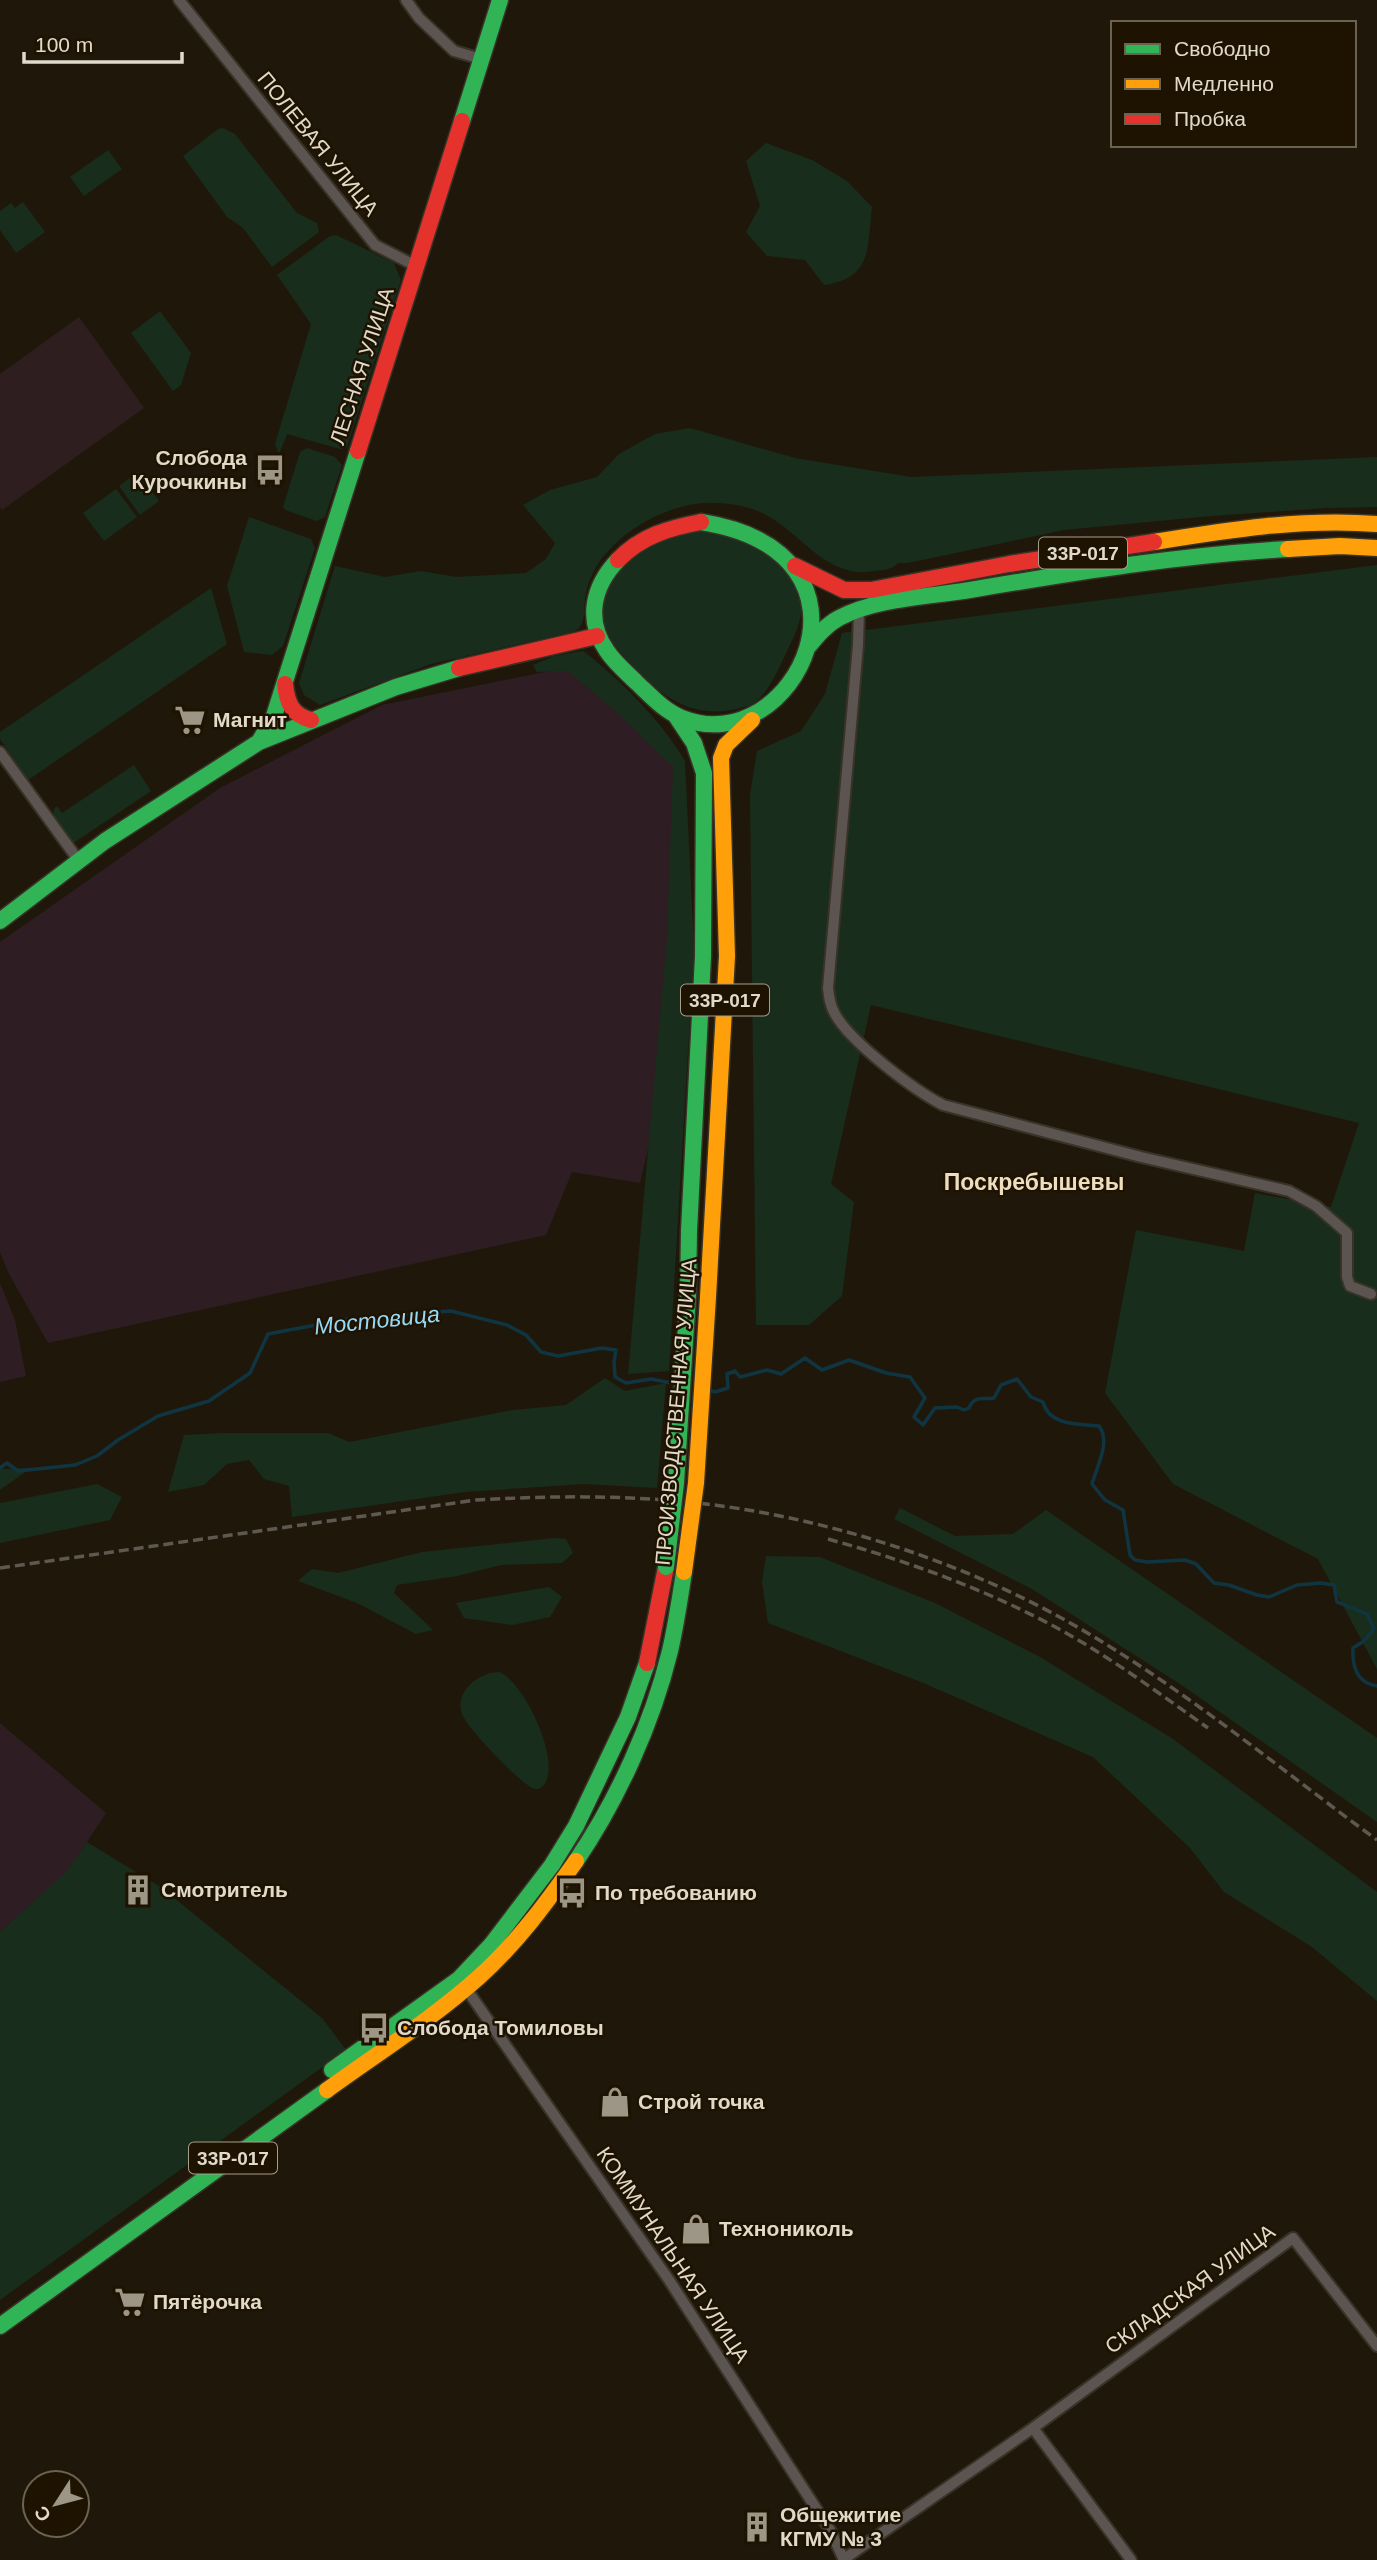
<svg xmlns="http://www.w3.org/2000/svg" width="1377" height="2560" viewBox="0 0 1377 2560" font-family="Arial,sans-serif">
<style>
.industrial{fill:#2e1e23}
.education{fill:#2f1e1f}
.green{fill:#192d1c}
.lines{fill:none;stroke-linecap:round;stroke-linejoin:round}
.stream{stroke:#103542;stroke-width:3.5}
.street-casing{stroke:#383227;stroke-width:14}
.fast-casing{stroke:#383227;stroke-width:19}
.slow-casing{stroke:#383227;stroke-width:19}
.jam-casing{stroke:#383227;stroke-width:19}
.street{stroke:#5b5450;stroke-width:10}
.fast{stroke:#30b455;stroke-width:16}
.slow{stroke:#ff9f0a;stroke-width:16}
.jam{stroke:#e5322d;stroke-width:16}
.rail{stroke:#5e5851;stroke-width:3.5;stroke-dasharray:10 5;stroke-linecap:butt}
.fast-bridge-casing{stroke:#383227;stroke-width:19;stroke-linecap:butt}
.slow-bridge-casing{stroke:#383227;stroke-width:19;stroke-linecap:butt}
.fast-bridge{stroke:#30b455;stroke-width:16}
.slow-bridge{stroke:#ff9f0a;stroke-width:16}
.labels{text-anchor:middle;stroke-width:5;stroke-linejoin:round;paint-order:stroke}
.shield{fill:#1e1200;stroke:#a69e8d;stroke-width:2}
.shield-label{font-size:19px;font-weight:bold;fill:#e1daca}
.street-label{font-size:21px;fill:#e1daca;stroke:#1e1200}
.poi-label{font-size:21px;font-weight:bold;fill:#e1daca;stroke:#1e1200;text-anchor:start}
.neighbourhood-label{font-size:23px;font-weight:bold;fill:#eedebf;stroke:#1e1200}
.water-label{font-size:23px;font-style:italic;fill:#98d9f6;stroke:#1e1200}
</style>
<rect width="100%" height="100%" fill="#1f180a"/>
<path class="industrial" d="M 579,665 L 678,762 L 673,1044 L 640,1183 L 572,1172 L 546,1235 L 48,1343 L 8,1272 L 0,1252 L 0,942 L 220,788 L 382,705 Z
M 0,1283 L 15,1320 L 26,1376 L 0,1382 Z
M 0,1723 L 106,1813 L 68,1871 L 0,1932 Z"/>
<path class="education" d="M 79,317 L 144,408 L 2,510 L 0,507 L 0,374 Z"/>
<path class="green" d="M 223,128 L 235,134 L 297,213 L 317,223 L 319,232 L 272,267 L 243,228 L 227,217 L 183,156 L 218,129 Z
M 766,143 L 812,160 L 847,181 L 872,207 C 867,248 873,278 824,285 L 805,260 L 767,256 L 746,232 L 760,206 L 746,161 Z
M 108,150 L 122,169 L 84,196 L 70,177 Z
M 23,202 L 45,232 L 16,253 L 0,230 L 0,211 L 11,203 L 15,208 Z
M 336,235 L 394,263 L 401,280 L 347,447 L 340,449 L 287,434 L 279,454 L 275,444 L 311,324 L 277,275 L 330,236 Z
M 160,311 L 191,353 L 181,385 L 173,391 L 131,333 Z
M 690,428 L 795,458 L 911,477 L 1377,457 L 1377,507 L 1327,508 L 1212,516 L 1064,530 L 908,563 L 898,563 C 892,570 883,570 874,571 C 830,579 806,540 773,519 C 756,508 738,504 717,503 C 672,500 613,532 593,573 C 590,579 587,586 586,593 C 583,604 587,621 578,629 C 575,631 571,632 568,633 L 431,664 L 320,705 L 304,695 L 299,683 L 335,566 L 385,577 L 421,571 L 456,577 L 526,573 L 546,559 L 555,543 L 523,505 L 550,490 L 597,477 L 619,454 L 655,434 Z
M 307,448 L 335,457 L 342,465 L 325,517 L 317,521 L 285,510 L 283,507 L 300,452 Z
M 138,472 L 159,501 L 140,515 L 119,486 Z
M 116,489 L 137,517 L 104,541 L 83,513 Z
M 249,517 L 311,539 L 315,548 L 283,646 L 272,655 L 244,652 L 227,586 Z
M 707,530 C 721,534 735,537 748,542 C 764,548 796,575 801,592 C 806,613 795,635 786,653 C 779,668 771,687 759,699 C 752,706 745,707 736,709 C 685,721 650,687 620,652 C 594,622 596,603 619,572 C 623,567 628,560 633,556 C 654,540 683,534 707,530 Z
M 1377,565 L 1377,1669 L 1318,1559 L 1173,1484 L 1105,1393 L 1136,1230 L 1244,1251 L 1255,1193 L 1331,1207 L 1359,1123 L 871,1005 L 831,1184 L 854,1202 L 842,1296 L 809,1325 L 756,1325 L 750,795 L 757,751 L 801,731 L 825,694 L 842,633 Z
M 211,588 L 227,644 L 28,780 L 0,739 L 0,732 Z
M 583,651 C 618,677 664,724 685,761 L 694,950 L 669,1371 L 628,1374 L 667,938 L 673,767 L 620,715 L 568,671 L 537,672 L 533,665 L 554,656 Z
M 134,765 L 151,791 L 72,844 L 53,817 L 54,809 L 57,806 L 62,813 Z
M 605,1378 L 625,1391 L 666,1383 L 657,1488 L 584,1484 L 465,1492 L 292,1517 L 289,1486 L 264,1479 L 249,1460 L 227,1464 L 204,1485 L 168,1492 L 184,1435 L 223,1433 L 328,1433 L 349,1442 L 513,1410 L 566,1405 Z
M 31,1468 L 0,1490 L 0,1469 Z
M 97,1484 L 122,1497 L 110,1520 L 0,1543 L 0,1503 Z
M 900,1508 L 955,1536 L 1013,1534 L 1046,1510 L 1377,1738 L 1377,1822 L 1180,1684 L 1032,1589 L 894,1519 Z
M 555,1538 L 566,1539 L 573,1553 L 562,1563 L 501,1565 L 457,1576 L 397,1585 L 394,1593 L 433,1630 L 416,1634 L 357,1603 L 298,1581 L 312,1569 L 338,1573 L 422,1552 Z
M 766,1556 L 820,1557 L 935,1603 L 1040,1657 L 1173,1739 L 1377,1892 L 1377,2001 L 1312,1947 L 1224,1892 L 1190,1848 L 1093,1757 L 921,1682 L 768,1623 L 762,1582 Z
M 549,1587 L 562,1597 L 550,1617 L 512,1625 L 464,1618 L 456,1603 Z
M 499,1672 C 525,1681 568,1774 539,1789 C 534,1789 533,1789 529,1786 C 515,1777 467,1728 462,1714 C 454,1692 479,1672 499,1672 Z
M 87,1842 L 162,1888 L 322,2018 L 346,2050 L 0,2300 L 0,1932 L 67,1871 Z"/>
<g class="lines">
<path class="stream" d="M 709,1390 L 715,1392 L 728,1388 L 727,1374 L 735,1371 L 740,1377 L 767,1370 L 781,1374 L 805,1358 L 822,1370 L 849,1360 L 886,1373 L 910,1377 L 925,1398 L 914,1417 L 923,1425 L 935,1408 L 957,1407 L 964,1410 L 969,1408 C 974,1395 983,1400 994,1398 L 1001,1385 L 1017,1379 L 1031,1397 L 1043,1402 C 1049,1426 1079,1424 1099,1426 C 1111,1442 1097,1466 1092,1484 L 1105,1500 L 1123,1510 L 1130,1555 L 1135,1560 L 1147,1562 L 1185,1560 L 1196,1564 L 1214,1583 L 1229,1585 L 1257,1595 L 1269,1597 L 1297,1585 L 1321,1583 L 1334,1585 L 1337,1602 L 1367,1614 L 1374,1629 L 1364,1641 L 1353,1648 C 1352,1666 1356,1683 1377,1686
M 0,1468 L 7,1463 L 18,1471 L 75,1465 L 97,1456 L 118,1440 L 158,1416 L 209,1401 L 250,1373 L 268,1334 L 348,1319 L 451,1311 L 507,1325 L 526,1335 L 541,1352 L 558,1356 L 602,1348 L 616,1350 L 614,1362 L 615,1377 L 626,1383 L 651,1379 L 677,1384"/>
<g class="street-casing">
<path id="street" d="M 179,0 L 375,245 L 416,266
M 406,0 L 419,18 L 454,51 L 481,59
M 859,610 L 858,645 L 828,988 C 829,997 830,1006 835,1014 C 850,1042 914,1090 943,1105 L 1141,1157 L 1289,1191 L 1316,1206 L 1347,1233 L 1347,1277 L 1350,1286 L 1371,1294
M 0,752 L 79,861
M 463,1984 L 669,2280 L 830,2530 L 844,2560
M 1033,2428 L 1131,2560
M 844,2559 L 1033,2428 L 1293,2238 L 1377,2346"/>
</g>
<g class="fast-casing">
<path id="fast" d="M 462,121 L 500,0
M 618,560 C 593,586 585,620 607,651 C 615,663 626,672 636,682 C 650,695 664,711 682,718 C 794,763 897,553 701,522
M 808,647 C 817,636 826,625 839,618 C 877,598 928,597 970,590 C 1076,572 1181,555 1288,549
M 676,716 L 694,743 L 704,773 L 703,956 L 689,1231 L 688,1295
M 259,742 L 274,716 L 358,451
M 0,921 L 105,841 L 259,742 L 396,687 L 459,668
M 576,1861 C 618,1799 652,1724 670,1651 C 676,1625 680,1598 684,1572
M 332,2070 L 459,1979 L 491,1945 L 552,1865 L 576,1826 L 628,1717 L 647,1663
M 0,2326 L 327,2090"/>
</g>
<g class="slow-casing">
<path id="slow" d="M 1154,542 C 1228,530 1302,518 1377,524
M 1288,549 L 1340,546 L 1377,548
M 708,1297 L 727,956 L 721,758 L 726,745 L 752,720
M 327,2090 C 378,2053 432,2019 479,1977 C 517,1943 547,1902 576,1861"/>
</g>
<g class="jam-casing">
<path id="jam" d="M 358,451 L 462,121
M 618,560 C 641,536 669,528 701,522
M 795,566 L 844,590 L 871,590 L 1009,564 L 1154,542
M 459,668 L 597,636
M 285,684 C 287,703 292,715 311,720
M 647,1663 L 666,1567"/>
</g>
<use href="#street" class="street"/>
<use href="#fast" class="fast"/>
<use href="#slow" class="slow"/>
<use href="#jam" class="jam"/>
<path class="rail" d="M 828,1539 C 900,1559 971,1584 1038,1618 C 1098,1648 1153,1689 1208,1728
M 0,1568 L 476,1500 C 547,1496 617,1495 688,1502 C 820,1515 964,1561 1079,1628 C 1184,1689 1279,1768 1377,1840"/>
<g class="fast-bridge-casing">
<path id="fast-bridge" d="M 666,1567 L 676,1483 L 688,1295"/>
</g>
<g class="slow-bridge-casing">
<path id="slow-bridge" d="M 684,1572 L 696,1483 L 708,1297"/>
</g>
<use href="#fast-bridge" class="fast-bridge"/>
<use href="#slow-bridge" class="slow-bridge"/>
</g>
<defs>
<g id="bus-bare" transform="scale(2.415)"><path d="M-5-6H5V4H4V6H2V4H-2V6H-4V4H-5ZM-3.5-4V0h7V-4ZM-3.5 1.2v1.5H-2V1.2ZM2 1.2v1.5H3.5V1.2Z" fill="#9d9687" stroke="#1e1200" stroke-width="2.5" paint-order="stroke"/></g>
<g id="supermarket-bare" transform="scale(2.415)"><path d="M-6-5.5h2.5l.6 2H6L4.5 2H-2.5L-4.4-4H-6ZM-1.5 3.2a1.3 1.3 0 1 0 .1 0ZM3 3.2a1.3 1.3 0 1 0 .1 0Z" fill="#9d9687" stroke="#1e1200" stroke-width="2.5" paint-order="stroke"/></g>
<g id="building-bare" transform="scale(2.415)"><path d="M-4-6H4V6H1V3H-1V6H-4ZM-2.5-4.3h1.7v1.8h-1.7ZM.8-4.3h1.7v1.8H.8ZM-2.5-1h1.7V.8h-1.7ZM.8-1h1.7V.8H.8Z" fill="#9d9687" stroke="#1e1200" stroke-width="2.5" paint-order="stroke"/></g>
<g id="shop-bare" transform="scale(2.415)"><path d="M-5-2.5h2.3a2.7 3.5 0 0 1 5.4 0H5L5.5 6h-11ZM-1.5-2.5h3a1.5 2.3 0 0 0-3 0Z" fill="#9d9687" stroke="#1e1200" stroke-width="2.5" paint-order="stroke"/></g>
</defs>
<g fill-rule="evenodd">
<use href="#bus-bare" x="270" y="470"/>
<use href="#supermarket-bare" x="190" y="720"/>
<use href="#building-bare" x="138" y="1890"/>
<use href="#bus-bare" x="572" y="1893"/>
<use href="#bus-bare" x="374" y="2028"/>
<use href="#shop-bare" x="615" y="2102"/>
<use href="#shop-bare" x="696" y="2229"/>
<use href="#supermarket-bare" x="130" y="2302"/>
<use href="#building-bare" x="757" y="2527"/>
</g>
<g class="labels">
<g class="shield">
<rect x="1039" y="537.5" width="88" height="31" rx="5"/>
<rect x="681" y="984.5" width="88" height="31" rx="5"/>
<rect x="189" y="2142.5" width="88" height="31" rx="5"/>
</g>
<g class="shield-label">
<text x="1083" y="560">33Р-017</text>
<text x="725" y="1007">33Р-017</text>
<text x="233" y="2165">33Р-017</text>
</g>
<g class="street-label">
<text transform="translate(318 144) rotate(51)" y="7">ПОЛЕВАЯ УЛИЦА</text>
<text transform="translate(362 366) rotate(-72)" y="7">ЛЕСНАЯ УЛИЦА</text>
<text transform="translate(676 1412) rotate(-85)" y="7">ПРОИЗВОДСТВЕННАЯ УЛИЦА</text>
<text transform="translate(673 2255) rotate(56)" y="7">КОММУНАЛЬНАЯ УЛИЦА</text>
<text transform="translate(1190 2289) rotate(-36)" y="7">СКЛАДСКАЯ УЛИЦА</text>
</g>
<g class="poi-label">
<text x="247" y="465" text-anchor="end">Слобода<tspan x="247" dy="24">Курочкины</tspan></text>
<text x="213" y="727">Магнит</text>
<text x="161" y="1897">Смотритель</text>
<text x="595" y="1900">По требованию</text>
<text x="397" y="2035">Слобода Томиловы</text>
<text x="638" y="2109">Строй точка</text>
<text x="719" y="2236">Технониколь</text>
<text x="153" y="2309">Пятёрочка</text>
<text x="780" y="2522">Общежитие<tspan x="780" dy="24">КГМУ № 3</tspan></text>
</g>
<g class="neighbourhood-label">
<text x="1034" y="1190">Поскребышевы</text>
</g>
<g class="water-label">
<text transform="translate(377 1320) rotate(-6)" y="8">Мостовица</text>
</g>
</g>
<rect x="1111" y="21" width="245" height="126" fill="#1e1200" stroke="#6c6251" stroke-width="2"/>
<rect x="1125" y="44" width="35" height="10" fill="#30b455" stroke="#6c6251" stroke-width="2"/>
<text x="1174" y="56" font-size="21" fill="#e1daca">Свободно</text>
<rect x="1125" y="79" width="35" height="10" fill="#ff9f0a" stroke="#6c6251" stroke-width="2"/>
<text x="1174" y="91" font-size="21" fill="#e1daca">Медленно</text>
<rect x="1125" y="114" width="35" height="10" fill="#e5322d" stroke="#6c6251" stroke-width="2"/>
<text x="1174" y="126" font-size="21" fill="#e1daca">Пробка</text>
<g transform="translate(56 2504) rotate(234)"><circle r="33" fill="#1e1200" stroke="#6c6251" stroke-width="2"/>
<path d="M0-5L12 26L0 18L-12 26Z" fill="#9d9687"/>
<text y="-10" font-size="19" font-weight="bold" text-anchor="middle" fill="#e1daca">С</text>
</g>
<path d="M24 52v10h158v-10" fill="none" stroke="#e1daca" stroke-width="3.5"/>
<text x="35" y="52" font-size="21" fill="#e1daca" stroke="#1e1200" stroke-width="5" paint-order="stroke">100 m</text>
</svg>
